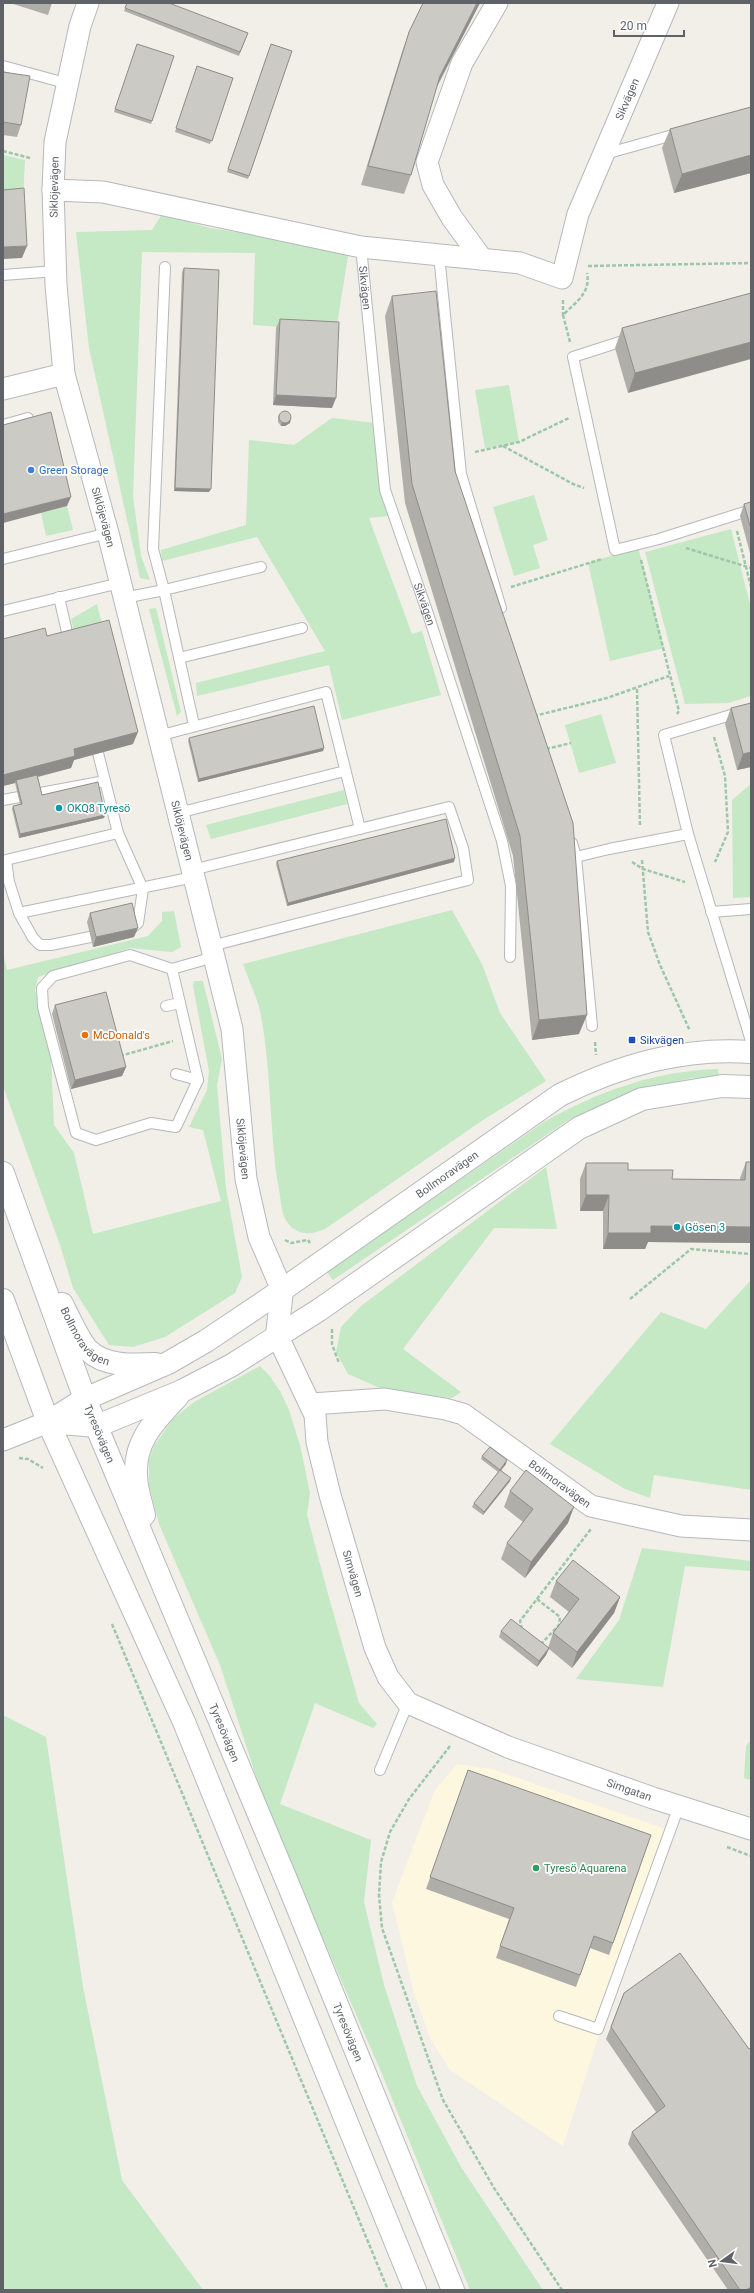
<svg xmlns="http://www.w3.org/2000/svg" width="754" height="2293" viewBox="0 0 754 2293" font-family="Roboto,sans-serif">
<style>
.commercial{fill:#fef7e0}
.green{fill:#c5e8c5}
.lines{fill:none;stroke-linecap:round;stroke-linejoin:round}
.lane-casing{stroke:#b5b8bc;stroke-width:12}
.street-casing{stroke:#b5b8bc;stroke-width:23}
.secondary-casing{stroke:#b6babf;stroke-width:24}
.path{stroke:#9cc7a9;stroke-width:2.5;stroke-dasharray:4 2;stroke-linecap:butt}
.lane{stroke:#fff;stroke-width:10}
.street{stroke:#fff;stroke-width:21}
.secondary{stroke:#fff;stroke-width:22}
.wall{fill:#afaea9}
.shaded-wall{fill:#8f8d8a}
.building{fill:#cccac5;stroke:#8f8d8a}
.shop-dot{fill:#3f7fe0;stroke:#fff;stroke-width:1.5}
.culture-dot{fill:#0f9aa8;stroke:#fff;stroke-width:1.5}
.food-dot{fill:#e8710a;stroke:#fff;stroke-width:1.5}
.transit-dot{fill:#1a4fb4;stroke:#fff;stroke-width:1.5}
.leisure-dot{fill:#2e9e5b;stroke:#fff;stroke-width:1.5}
.labels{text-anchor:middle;stroke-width:3.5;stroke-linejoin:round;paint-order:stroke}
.street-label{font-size:11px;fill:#5f6368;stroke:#fff}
.shop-label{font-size:11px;fill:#366cbe;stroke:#fff;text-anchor:start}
.culture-label{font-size:11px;fill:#0d838f;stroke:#fff;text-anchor:start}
.food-label{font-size:11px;fill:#c56008;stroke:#fff;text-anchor:start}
.transit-label{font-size:11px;fill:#164399;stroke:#fff;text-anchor:start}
.leisure-label{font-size:11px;fill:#27864d;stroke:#fff;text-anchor:start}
</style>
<rect width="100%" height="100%" fill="#f1efe8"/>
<path class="commercial" d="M 457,1764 L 491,1769 L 666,1829 L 563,2146 L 450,2070 L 430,2038 L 414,1993 L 392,1902 L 435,1790 Z"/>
<path class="green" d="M 3,155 L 25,160 L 23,200 L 3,201 Z
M 162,214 L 210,228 L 349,250 L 336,331 L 253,325 L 255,253 L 142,252 L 133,496 L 141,556 L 150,580 L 140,578 L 89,348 L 76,232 L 152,230 Z
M 509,385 L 519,442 L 485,448 L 475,390 Z
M 332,418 L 376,423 L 388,516 L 369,518 L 412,634 L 422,631 L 441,695 L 342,720 L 329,665 L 197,696 L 196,683 L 325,651 L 257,537 L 162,561 L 161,550 L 246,525 L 249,440 L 294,445 Z
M 534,495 L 548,540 L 533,545 L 540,568 L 514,576 L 493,507 Z
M 67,506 L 73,530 L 46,536 L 41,513 Z
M 731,529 L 751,608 L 751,696 L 728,703 L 685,704 L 645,552 Z
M 638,547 L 664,648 L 610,661 L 588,563 Z
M 97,604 L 104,632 L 76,639 L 71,619 Z
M 156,608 L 181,712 L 177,716 L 149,609 Z
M 601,714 L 616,763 L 579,773 L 565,725 Z
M 751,784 L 751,897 L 733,898 L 732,800 Z
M 344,790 L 347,804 L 211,839 L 206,825 Z
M 452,910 L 482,964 L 500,1013 L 546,1081 L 483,1120 L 325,1229 C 311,1235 297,1236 287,1222 C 281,1214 281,1200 279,1190 C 269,1133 272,1074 261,1016 C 258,999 249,981 243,964 Z
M 174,911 L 181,947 L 172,952 L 130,948 L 38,977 L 35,990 L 51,1058 L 54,1125 L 74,1153 L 93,1234 L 221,1201 L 203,1130 L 189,1127 L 207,1090 L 209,1071 L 193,986 L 194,981 L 203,981 L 222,1059 L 217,1085 L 226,1188 L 242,1277 L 235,1293 L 165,1337 L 133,1347 L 109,1345 L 73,1288 L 61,1248 L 3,1086 L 3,954 L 7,970 L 148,936 L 162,921 L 162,912 Z
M 718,1069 L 719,1077 L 692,1078 L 641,1090 L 570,1119 L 333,1280 L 327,1272 L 544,1122 C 599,1091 655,1071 718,1069 Z
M 546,1167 L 557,1229 L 494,1228 L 403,1349 L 461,1392 L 452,1398 L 382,1389 L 348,1374 L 336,1352 L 341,1327 L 361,1306 Z
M 751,1280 L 751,1490 L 654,1475 L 650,1498 L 625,1489 L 550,1444 L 661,1312 L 706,1329 Z
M 260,1366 L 269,1375 L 280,1391 L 289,1410 L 300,1445 L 310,1493 L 307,1515 L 328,1594 L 359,1703 L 377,1724 L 373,1728 L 315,1703 L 280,1804 L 371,1840 L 364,1902 L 384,1985 L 417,2086 L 461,2167 L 543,2290 L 470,2290 L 382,2074 L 267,1810 L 220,1665 L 159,1524 L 149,1485 L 149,1460 L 154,1446 L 173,1419 L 194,1402 Z
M 642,1548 L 751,1561 L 751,1571 L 685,1566 L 663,1687 L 576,1679 L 619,1620 Z
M 3,1715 L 46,1737 L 83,1987 L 122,2180 L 203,2290 L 3,2290 Z
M 751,1740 L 751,1780 L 744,1778 L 746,1746 Z"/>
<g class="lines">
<g class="lane-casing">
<g id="lane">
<path d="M 3,66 L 69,84"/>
<path d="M 605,154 L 680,133"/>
<path id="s1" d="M 361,247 L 385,490 L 427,611 L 502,841 L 511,886 L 510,957"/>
<path d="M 439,255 L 461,474 L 501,608"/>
<path d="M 165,267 L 153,549 L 164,590 L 261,567"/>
<path d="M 3,275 L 56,271"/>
<path d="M 629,339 L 573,357 L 615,550 L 659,539 L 751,510"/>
<path d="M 3,425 L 28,418"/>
<path d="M 3,559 L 108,533"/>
<path d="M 59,597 L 69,641"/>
<path d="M 124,598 L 164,590 L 194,725"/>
<path d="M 3,611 L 120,583"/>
<path d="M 179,658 L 302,628"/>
<path d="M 751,709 L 664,735 L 688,834 L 751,1041"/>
<path d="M 158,736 L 326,692 L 360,829"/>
<path d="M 98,753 L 118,833 L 143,889 L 138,923 L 132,928"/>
<path d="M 3,800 L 105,781"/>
<path d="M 178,813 L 345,771"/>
<path d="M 118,833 L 6,860 L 9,882 L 19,913 L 194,877"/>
<path d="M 572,843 L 576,857 L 592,1026"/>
<path d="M 576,857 L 609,849 L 688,834"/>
<path d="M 192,870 L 449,807 L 463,848 L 468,880 L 211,946"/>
<path d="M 711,912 L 751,909"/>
<path d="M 19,913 L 33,938 L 40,945 L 51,945 L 90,937"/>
<path d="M 172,969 L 130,955 L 53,976 L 42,988 L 43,1007 L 76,1133 L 96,1140 L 151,1123 L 176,1127 L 198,1080 L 172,969 L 214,957"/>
<path d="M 166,1006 L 180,1003"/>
<path d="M 176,1074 L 198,1080"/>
<path d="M 380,1770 L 408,1703"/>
<path d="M 559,2016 L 598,2029 L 679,1806"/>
</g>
</g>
<g class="street-casing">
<g id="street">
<path id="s2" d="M 88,3 L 80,26 L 55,142 L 53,190 L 56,285 L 64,374 L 108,533 L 232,1029 L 246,1179 L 259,1237 L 282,1290"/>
<path id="s3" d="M 53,190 L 103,192 L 361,247 L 520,263 L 562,278 L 578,214 L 668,3"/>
<path d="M 482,259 L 452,218 L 433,185 L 427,162 L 462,63 L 497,3"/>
<path d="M 3,389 L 64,374"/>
<path id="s4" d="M 277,1335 L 315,1415 L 317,1442 L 330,1495 L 375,1648 L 388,1677 L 408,1703 L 508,1747 L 653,1798 L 751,1829"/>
<path id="s5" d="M 311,1404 L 385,1399 L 445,1409 L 463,1414 L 591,1506 L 681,1526 L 751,1530"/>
<path d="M 3,1440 L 48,1422"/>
</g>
</g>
<g class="secondary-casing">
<g id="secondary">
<path id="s6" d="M 3,1173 L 85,1399 L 288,1884 L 453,2290"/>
<path d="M 3,1300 L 48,1422 L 184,1722 L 415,2290"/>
<path id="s7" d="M 62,1304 C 68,1316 80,1342 88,1350 C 105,1367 134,1365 156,1364"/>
<path d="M 277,1335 L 282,1290"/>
<path id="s8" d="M 48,1422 L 85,1399 L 168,1363 L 206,1341 L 282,1290 L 560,1095 C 621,1065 683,1047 751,1052"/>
<path d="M 48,1422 L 97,1426 L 182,1391 L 232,1365 L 319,1310 L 579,1128 L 642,1099 L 722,1086 L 751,1087"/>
<path d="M 144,1515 C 141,1502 136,1488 136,1475 C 134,1440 156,1420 178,1396"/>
</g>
</g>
<path class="path" d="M 3,151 L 30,158
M 588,266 L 751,263
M 563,300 L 563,315
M 570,342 L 563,315 C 576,302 591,293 587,273
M 503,446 L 573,484 L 584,488
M 475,452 L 519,442 L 569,418
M 737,531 L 751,587
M 686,548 L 751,568
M 641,560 L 679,711 L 677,714
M 511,587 L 602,559
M 637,689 L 640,827
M 534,716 L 607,698 L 669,676
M 714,737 L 725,776 L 728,832 L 715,862
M 546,749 L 571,743
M 642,860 L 648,932 L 660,965 L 690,1031
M 632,862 L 643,869 L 685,882
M 595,1042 L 596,1055
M 120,1056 L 173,1041
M 285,1240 L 291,1243 L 308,1240 L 310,1243
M 630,1299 L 691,1249 L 751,1254
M 332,1329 L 332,1344 L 339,1363
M 19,1458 L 28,1459 L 43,1468
M 537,1599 L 560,1617 L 559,1625 L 540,1645
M 112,1624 L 388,2290
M 522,1629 L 520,1621 L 591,1529
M 450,1746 L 409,1799 L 390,1832 L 381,1862 L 379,1895 L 382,1928 L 443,2100 L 494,2188 L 562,2290
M 727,1847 L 751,1856"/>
<use href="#lane" class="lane"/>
<use href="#street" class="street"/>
<use href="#secondary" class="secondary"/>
</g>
<path class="wall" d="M 10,3 L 52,3 L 48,15 Z
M 127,3 L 248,33 L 239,56 L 124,11 Z
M 423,3 L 480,3 L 436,89 L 411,175 L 404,194 L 361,185 L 402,52 L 409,32 Z
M 137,44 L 174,56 L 151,124 L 114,112 Z
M 271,44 L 292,51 L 248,179 L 227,172 Z
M 197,66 L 233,78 L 210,144 L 175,132 Z
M 3,72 L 21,125 L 17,137 L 3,135 Z
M 751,107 L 751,173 L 674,193 L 662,148 L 670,129 Z
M 184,268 L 209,492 L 174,491 L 182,272 Z
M 751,293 L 628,393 L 615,348 L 622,328 Z
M 392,296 L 455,471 L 579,1034 L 532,1040 L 513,856 L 405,503 L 385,316 Z
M 280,319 L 332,408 L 273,405 L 276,328 Z
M 280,413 L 290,423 L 285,426 L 281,426 L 278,422 L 278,417 Z
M 751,502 L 751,557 L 740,516 L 744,504 Z
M 47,636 L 133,744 L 74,760 L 71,768 L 38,777 L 42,795 L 105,815 L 104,818 L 19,838 L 12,809 L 13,806 L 20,804 L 15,783 L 3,786 L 3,639 Z
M 731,708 L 751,767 L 737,770 L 725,724 Z
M 189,738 L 324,748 L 323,751 L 198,782 L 188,741 Z
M 277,861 L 454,862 L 287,906 L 276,864 Z
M 90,913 L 134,937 L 93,947 L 87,922 Z
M 55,1005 L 126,1067 L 122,1076 L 71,1089 L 52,1014 Z
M 746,1162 L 751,1243 L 648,1242 L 645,1249 L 603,1249 L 603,1211 L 580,1211 L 580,1179 L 586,1163 L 628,1170 L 672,1179 L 740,1180 L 740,1178 Z
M 482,1456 L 506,1464 L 501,1470 L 510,1481 L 483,1515 L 472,1507 L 474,1503 L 498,1472 L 481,1459 Z
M 510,1491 L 568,1523 L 525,1578 L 501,1559 L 507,1543 L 523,1522 L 504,1507 Z
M 556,1581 L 620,1597 L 614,1613 L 572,1668 L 549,1649 L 546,1655 L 537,1667 L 499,1637 L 501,1631 L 548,1648 L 553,1633 L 569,1612 L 550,1597 Z
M 468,1770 L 651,1835 L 609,1955 L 590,1948 L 576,1987 L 496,1958 L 509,1919 L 426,1889 Z
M 624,1993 L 751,2290 L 728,2290 L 628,2144 L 632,2132 L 656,2112 L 606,2039 Z"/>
<path class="shaded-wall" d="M 477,3 L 480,3 L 432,95 L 440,76 Z
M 751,155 L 751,173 L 674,193 L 682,174 Z
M 27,246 L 22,258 L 3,259 L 3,247 Z
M 751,342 L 751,359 L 628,393 L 635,373 Z
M 276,395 L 336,398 L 332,408 L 273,405 Z
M 291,419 L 290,423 L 285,426 L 281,426 L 282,422 Z
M 175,488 L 211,489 L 209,492 L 174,491 Z
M 71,497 L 67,506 L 3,523 L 3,514 Z
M 138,732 L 133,744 L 74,760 L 71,768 L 17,782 L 16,780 L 15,783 L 3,786 L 3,775 L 74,749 Z
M 324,748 L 323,751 L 198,782 L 199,779 Z
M 751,752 L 751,767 L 737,770 L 743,754 Z
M 105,815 L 104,818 L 19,838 L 20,834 Z
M 455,858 L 454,862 L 287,906 L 288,903 Z
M 138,928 L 134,937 L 93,947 L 96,937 Z
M 587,1015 L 579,1034 L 532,1040 L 539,1020 Z
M 126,1067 L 122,1076 L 71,1089 L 75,1080 Z
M 586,1195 L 609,1195 L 603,1211 L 580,1211 Z
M 651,1226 L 751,1227 L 751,1243 L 648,1242 L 645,1249 L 603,1249 L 608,1233 Z
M 507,1460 L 506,1464 L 499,1473 L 500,1470 Z
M 511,1478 L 510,1481 L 483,1515 L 484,1512 Z
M 574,1507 L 568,1523 L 525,1578 L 531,1562 Z
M 620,1597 L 614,1613 L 572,1668 L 577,1652 Z
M 549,1648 L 546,1655 L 537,1667 L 539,1661 Z
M 751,2287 L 751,2290 L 746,2290 Z"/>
<path class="building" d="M 127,3 L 169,3 L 248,33 L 240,52 L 125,8 Z
M 423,3 L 477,3 L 440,76 L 411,175 L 368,166 L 409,32 Z
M 137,44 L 174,56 L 152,121 L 115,109 Z
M 271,44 L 292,51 L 249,176 L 228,169 Z
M 197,66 L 233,78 L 212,141 L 176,128 Z
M 3,72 L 30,76 L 21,125 L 3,122 Z
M 751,107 L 751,155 L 682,174 L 670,129 Z
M 24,188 L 27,246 L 3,247 L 3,190 Z
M 184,268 L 219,270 L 211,489 L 175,488 Z
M 436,291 L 455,471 L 573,823 L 587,1015 L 539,1020 L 520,836 L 412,484 L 392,296 Z
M 751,293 L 751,342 L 635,373 L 622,328 Z
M 280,319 L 339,322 L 336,398 L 276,395 Z
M279 417a6 6 0 1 1 12 0a6 6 0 1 1-12 0Z
M 51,412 L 71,497 L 3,514 L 3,425 Z
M 751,502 L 751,529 L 744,504 Z
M 109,620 L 138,732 L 74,749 L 75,756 L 3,775 L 3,639 L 45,628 L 47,636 Z
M 751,703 L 751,752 L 743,754 L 731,708 Z
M 314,706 L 324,748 L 199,779 L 189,738 Z
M 37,775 L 42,795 L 98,782 L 105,815 L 20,834 L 13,806 L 22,804 L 16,780 Z
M 446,819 L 455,858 L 288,903 L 277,861 Z
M 132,903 L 138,928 L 96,937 L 90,913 Z
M 106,992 L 126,1067 L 75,1080 L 55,1005 Z
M 746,1162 L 751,1162 L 751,1227 L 651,1226 L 651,1233 L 608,1233 L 609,1195 L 586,1195 L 586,1163 L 628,1163 L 628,1170 L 673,1170 L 672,1179 L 745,1180 Z
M 490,1447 L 507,1460 L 500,1470 L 511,1478 L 484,1512 L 474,1503 L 500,1470 L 482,1456 Z
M 526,1470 L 574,1507 L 531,1562 L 507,1543 L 533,1509 L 510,1491 Z
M 573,1560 L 620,1597 L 577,1652 L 553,1633 L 579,1599 L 556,1581 Z
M 511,1619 L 549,1648 L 539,1661 L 501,1631 Z
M 468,1770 L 651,1835 L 613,1943 L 594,1936 L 580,1975 L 500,1946 L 514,1908 L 430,1877 Z
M 680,1953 L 749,2049 L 751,2048 L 751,2287 L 746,2290 L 740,2290 L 632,2132 L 665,2106 L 611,2027 L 624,1993 Z"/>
<circle class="shop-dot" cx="31" cy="470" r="4"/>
<g class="culture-dot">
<circle cx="59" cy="808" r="4"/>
<circle cx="677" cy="1227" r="4"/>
</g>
<circle class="food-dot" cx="85" cy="1035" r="4"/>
<rect class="transit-dot" x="628" y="1036" width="8" height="8" rx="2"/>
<circle class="leisure-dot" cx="536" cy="1868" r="4"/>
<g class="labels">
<g class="street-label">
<text dy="4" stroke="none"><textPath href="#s3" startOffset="709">Sikvägen</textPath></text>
<text transform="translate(54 187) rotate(-89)" y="4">Siklöjevägen</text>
<text dy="4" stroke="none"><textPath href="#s1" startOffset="41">Sikvägen</textPath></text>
<text dy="4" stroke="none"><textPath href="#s2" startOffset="524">Siklöjevägen</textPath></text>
<text dy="4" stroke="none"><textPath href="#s1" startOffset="365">Sikvägen</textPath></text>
<text dy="4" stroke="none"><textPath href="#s2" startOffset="847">Siklöjevägen</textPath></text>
<text dy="4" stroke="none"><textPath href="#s2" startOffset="1172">Siklöjevägen</textPath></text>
<text dy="4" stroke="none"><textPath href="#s8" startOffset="471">Bollmoravägen</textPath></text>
<text dy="4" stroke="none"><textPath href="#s7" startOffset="41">Bollmoravägen</textPath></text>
<text dy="4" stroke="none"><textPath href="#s6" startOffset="278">Tyresövägen</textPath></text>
<text dy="4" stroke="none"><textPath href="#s5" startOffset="273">Bollmoravägen</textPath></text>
<text dy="4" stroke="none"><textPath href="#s4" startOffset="252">Simvägen</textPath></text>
<text dy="4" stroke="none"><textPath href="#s6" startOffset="602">Tyresövägen</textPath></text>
<text dy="4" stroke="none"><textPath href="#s4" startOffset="632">Simgatan</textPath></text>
<text dy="4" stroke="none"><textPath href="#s6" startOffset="926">Tyresövägen</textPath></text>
</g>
<g class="shop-label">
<text x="39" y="474">Green Storage</text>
</g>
<g class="culture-label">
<text x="67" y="812">OKQ8 Tyresö</text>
<text x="685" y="1231">Gösen 3</text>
</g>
<g class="food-label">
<text x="93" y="1039">McDonald's</text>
</g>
<g class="transit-label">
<text x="640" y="1044">Sikvägen</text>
</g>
<g class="leisure-label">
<text x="544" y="1872">Tyresö Aquarena</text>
</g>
</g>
<rect width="754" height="2293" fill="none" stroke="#5f6368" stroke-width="8"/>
<g transform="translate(722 2261) rotate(256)" stroke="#ffffff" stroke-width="3" paint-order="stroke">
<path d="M0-3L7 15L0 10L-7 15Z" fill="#5f6368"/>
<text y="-6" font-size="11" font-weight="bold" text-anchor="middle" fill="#5f6368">N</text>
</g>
<path d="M614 30v6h70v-6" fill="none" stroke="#5f6368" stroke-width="2"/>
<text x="620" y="30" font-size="12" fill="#5f6368" stroke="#ffffff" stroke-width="3" paint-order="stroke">20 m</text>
</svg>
